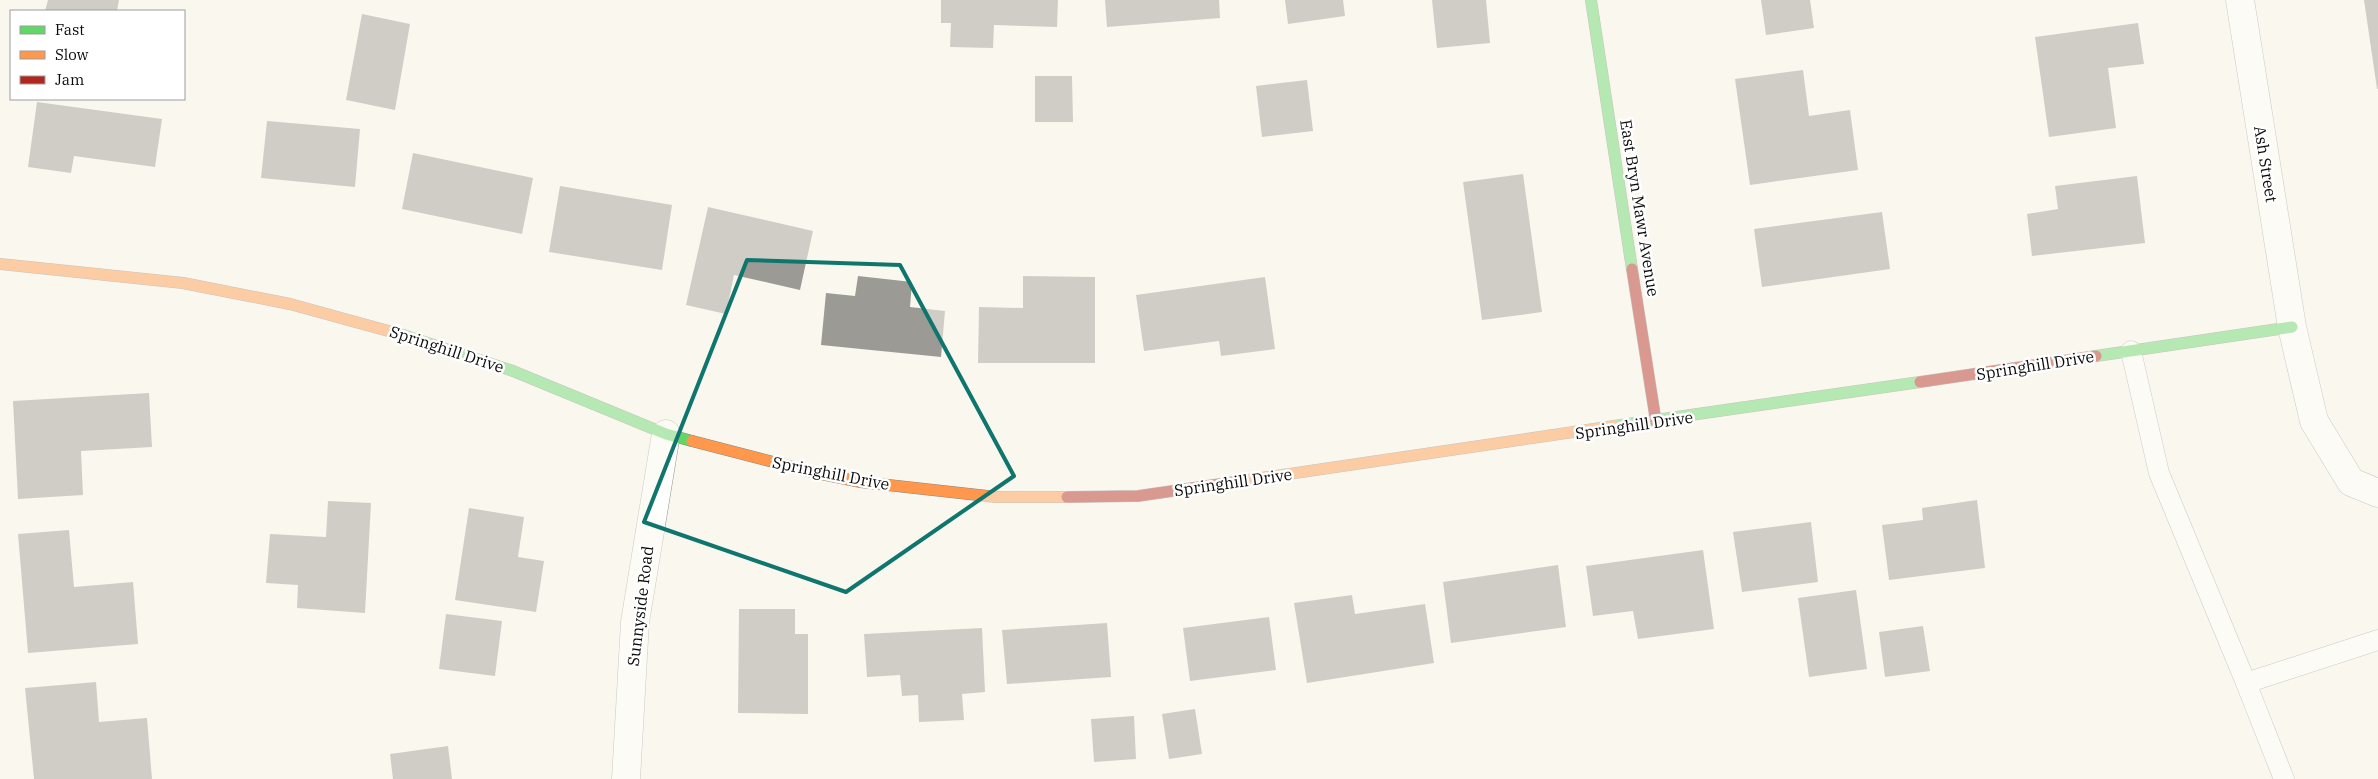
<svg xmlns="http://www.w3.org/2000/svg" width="2378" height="779" viewBox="0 0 2378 779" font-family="'IBM Plex Serif',serif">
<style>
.building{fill:#9c9a95}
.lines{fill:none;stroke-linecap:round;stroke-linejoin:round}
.lane-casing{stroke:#93918e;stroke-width:21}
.street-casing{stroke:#93918e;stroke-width:29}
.fast-casing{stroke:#898884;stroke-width:12}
.slow-casing{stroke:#898884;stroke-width:12}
.jam-casing{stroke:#898884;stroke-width:12}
.lane{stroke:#fefefd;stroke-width:20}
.street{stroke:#fefefd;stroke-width:28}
.fast{stroke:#63d668;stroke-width:11}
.slow{stroke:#ff974d;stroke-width:11}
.jam{stroke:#b3261e;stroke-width:11}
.marked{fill:none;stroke:#0f766e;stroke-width:4;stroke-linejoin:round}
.labels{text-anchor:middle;stroke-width:5;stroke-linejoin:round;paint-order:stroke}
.street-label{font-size:16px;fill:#0b0b0b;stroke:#fff}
</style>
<rect width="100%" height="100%" fill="#faf7ef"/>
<path class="building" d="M 48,0 L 119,0 L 117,11 L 45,11 Z
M 941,0 L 1058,0 L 1057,27 L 994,25 L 993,48 L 950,47 L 951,23 L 941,23 Z
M 1105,0 L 1219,0 L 1220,18 L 1107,27 Z
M 1285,0 L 1343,0 L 1345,16 L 1288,24 Z
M 1432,0 L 1486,0 L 1490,43 L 1437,48 Z
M 1761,0 L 1810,0 L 1814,28 L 1766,35 Z
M 2364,0 L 2378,0 L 2378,89 L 2377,89 Z
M 362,14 L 410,24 L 395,110 L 346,100 Z
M 2138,23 L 2144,64 L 2108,68 L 2116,128 L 2049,137 L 2035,37 Z
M 1803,70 L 1809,116 L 1850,110 L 1858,170 L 1750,185 L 1735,79 Z
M 1035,76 L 1072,76 L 1073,122 L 1035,122 Z
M 1307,80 L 1313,131 L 1262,137 L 1256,86 Z
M 37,102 L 162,119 L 155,167 L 74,156 L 71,173 L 28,167 Z
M 267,121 L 360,129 L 355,187 L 261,178 Z
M 413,153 L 533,178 L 522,234 L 402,209 Z
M 1523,174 L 1542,312 L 1482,320 L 1463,182 Z
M 2137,176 L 2145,243 L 2032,256 L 2027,214 L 2058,209 L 2055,186 Z
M 560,186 L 672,205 L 662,270 L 549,252 Z
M 708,207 L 813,231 L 800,290 L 734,275 L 726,314 L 686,305 Z
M 1882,212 L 1890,269 L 1762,287 L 1754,229 Z
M 858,276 L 912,282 L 910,307 L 945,311 L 941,357 L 821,345 L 826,293 L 855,296 Z
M 1023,276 L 1095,277 L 1095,363 L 978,363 L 979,307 L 1023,308 Z
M 1265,277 L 1275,349 L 1221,356 L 1219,341 L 1144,351 L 1136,295 Z
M 149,393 L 152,447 L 81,451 L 83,495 L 18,499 L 13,401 Z
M 1977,500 L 1985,568 L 1889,580 L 1882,525 L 1923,520 L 1922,508 Z
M 328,501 L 371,503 L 365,613 L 297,608 L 298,585 L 266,583 L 270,534 L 326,537 Z
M 469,508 L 524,517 L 518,557 L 544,561 L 536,612 L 455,600 Z
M 1811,522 L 1818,582 L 1742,592 L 1733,532 Z
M 69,530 L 74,587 L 133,582 L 138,644 L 28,653 L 18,534 Z
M 1703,550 L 1714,629 L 1638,639 L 1633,611 L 1593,616 L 1586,566 Z
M 1558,565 L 1566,627 L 1451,643 L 1443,582 Z
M 1856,590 L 1867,669 L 1809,677 L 1798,598 Z
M 1352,595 L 1355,614 L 1425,604 L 1434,663 L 1307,683 L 1294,603 Z
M 739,609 L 795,609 L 795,634 L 808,634 L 808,714 L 738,713 Z
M 446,614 L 502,621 L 495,676 L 439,669 Z
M 1269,617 L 1276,670 L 1190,681 L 1183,628 Z
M 1107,623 L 1111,677 L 1007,684 L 1002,630 Z
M 1923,626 L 1930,671 L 1885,677 L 1879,632 Z
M 982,628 L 985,692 L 962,694 L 964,720 L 919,722 L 918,695 L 902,696 L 900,675 L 867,677 L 864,634 Z
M 96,682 L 99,722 L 147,718 L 152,779 L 34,779 L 25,688 Z
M 1195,709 L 1202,754 L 1169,759 L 1162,714 Z
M 1134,716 L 1136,759 L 1094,762 L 1091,719 Z
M 448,746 L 452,779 L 393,779 L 390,754 Z"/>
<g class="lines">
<g class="lane-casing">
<path id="lane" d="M 2131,351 L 2159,473 L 2246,683 L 2378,640
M 2246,683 L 2284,779"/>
</g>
<g class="street-casing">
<path id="street" d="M 2240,0 L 2292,327 L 2314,421 L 2351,482 L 2378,493
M 626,779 L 635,622 L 666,434"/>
</g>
<g class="fast-casing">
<path id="fast" d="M 1591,0 L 1632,269
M 403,335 L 513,371 L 666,434 L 692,441
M 2096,356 L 2292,327
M 1614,426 L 1920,382"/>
</g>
<g class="slow-casing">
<path id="slow" d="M 0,264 L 183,283 L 290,304 L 403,335
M 692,441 L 812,472 L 861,482 L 996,497 L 1067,497
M 1241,481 L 1614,426"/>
</g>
<g class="jam-casing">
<path id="jam" d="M 1632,269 L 1656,422
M 1920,382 L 2096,356
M 1067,497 L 1138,496 L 1241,481"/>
</g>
<use href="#lane" class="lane"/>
<use href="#street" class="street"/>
<use href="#fast" class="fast"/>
<use href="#slow" class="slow"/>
<use href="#jam" class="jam"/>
</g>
<path d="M0 0H2378V779H0ZM 747,260 L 900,265 L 1014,476 L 846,592 L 644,522 Z" fill="#faf7ef" fill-opacity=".55" fill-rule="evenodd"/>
<path class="marked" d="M 747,260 L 900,265 L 1014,476 L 846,592 L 644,522 Z"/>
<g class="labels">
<g class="street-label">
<text transform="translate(2266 164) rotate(81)" y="6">Ash Street</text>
<text transform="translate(1640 208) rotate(81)" y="6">East Bryn Mawr Avenue</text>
<text transform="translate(447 349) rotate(18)" y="6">Springhill Drive</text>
<text transform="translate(2035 365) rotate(-9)" y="6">Springhill Drive</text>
<text transform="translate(1634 425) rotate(-8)" y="6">Springhill Drive</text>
<text transform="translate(831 473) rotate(11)" y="6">Springhill Drive</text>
<text transform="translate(1233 482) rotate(-8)" y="6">Springhill Drive</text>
<text transform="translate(640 606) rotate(-83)" y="6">Sunnyside Road</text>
</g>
</g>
<rect x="10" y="10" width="175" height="90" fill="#ffffff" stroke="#9d9d9d"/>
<rect x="20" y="26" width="25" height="8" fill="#63d668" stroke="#9d9d9d"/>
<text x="55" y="35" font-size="15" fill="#0b0b0b">Fast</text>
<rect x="20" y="51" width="25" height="8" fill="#ff974d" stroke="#9d9d9d"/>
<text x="55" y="60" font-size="15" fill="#0b0b0b">Slow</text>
<rect x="20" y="76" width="25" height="8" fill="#b3261e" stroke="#9d9d9d"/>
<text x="55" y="85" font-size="15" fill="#0b0b0b">Jam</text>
</svg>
